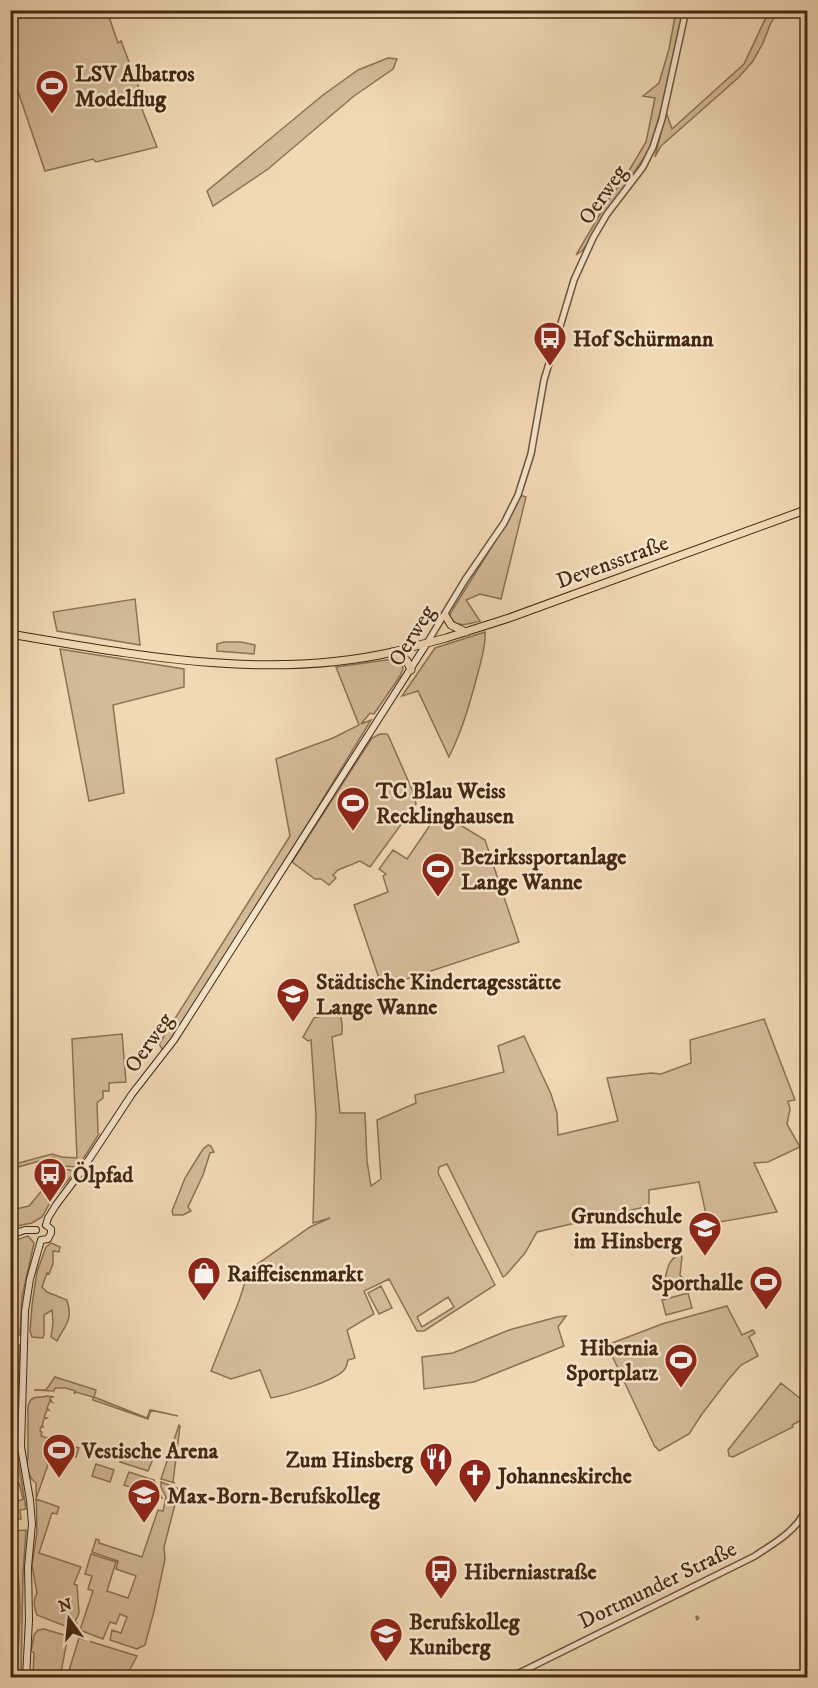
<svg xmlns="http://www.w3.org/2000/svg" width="818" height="1688" viewBox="0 0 818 1688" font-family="'IM FELL DW Pica',serif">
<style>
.green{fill:#d4bb98;stroke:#8c7254;stroke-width:1.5;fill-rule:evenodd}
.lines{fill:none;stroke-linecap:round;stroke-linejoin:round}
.stream{stroke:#886e52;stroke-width:1.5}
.tertiary-casing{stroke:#6f543a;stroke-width:8}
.secondary-casing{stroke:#442811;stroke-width:8}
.primary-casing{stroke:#442811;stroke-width:9}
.trunk-casing{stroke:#442811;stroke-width:9}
.tertiary{stroke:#f6e6ce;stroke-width:5}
.secondary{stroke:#f6e6ce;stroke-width:6}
.primary{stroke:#f1d9b4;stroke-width:7}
.trunk{stroke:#f1d9b4;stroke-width:7}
.rail{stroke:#442811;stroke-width:1.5;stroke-dasharray:10 10;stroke-linecap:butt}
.labels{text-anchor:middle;stroke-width:5;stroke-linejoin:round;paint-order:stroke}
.poi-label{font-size:22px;font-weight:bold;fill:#442811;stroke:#f6e6ce;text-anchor:start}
.street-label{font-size:22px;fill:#442811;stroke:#f6e6ce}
</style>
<rect width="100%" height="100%" fill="#f1d9b4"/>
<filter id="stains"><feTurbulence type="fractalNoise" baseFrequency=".00333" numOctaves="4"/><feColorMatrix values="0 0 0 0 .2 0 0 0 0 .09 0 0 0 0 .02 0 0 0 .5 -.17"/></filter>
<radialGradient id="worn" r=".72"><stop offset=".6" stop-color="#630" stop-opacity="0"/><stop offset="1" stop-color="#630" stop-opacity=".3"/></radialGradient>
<path class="green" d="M 34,11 L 107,11 L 118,43 L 121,41 L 144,101 L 140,104 L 157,147 L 96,162 L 93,159 L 45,171 L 11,71 L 11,23 Z
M 676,11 L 683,11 L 663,104 L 649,150 L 583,250 L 576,255 L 610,197 L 624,179 L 646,142 L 655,98 L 643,96 L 659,83 L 669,49 Z
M 769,11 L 777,11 L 770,25 L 763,43 L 753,61 L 738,78 L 661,146 L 655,157 L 666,112 L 672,129 L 744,64 Z
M 388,58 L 397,59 L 393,69 L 354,96 L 268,169 L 213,206 L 207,191 L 323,95 L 358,70 Z
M 520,495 L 526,497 L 501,599 L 480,594 L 466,600 L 480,621 C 467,624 459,629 449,617 L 453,609 L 498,537 Z
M 135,599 L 140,645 L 57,631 L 53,612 Z
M 485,632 C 486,644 482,657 479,669 C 471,699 463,729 449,757 L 418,691 L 402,696 L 435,648 Z
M 224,642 L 241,642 L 255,645 L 254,654 L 217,651 L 217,644 Z
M 60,649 L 184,669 L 184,687 L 113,705 L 124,793 L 89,801 Z
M 386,660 L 398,660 L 402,663 L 403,669 L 400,676 L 374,714 L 370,713 L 361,724 L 371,720 L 263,897 L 164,1052 L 159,1044 L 290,836 L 276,759 L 333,738 L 359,725 L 336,667 Z
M 380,734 L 387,734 L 389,737 L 414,794 L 416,804 L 370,867 L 360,861 L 338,870 L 333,875 L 336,878 L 329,885 L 321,879 L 315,879 L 292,862 L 372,738 Z
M 439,812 L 485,840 L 519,942 L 382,987 L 354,905 L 388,892 L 383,876 L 386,874 L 379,869 L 393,850 L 407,859 Z
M 340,1012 L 342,1024 L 342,1034 L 332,1037 L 340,1113 L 365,1113 L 367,1161 L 371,1186 L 381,1179 L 377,1120 L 416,1103 L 415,1095 L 504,1072 L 498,1046 L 524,1036 L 551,1094 L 557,1113 L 558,1135 L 618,1121 L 607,1078 L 651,1073 L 661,1074 L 691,1063 L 690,1040 L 764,1019 L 795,1100 L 788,1101 L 790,1109 L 787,1124 L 800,1147 L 768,1162 L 754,1163 L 777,1212 L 708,1224 L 699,1182 L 649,1190 L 649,1206 L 537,1232 L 525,1253 L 506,1275 L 503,1277 L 447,1164 L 439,1167 L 438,1173 L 495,1285 L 424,1331 L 417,1331 L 389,1279 L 364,1291 L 374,1314 L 347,1330 L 355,1358 L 348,1360 C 347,1363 347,1367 345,1369 C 336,1381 287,1395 271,1398 L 260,1370 L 231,1379 L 211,1371 L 239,1301 L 249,1270 L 310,1227 L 330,1218 L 313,1223 L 316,1115 L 311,1040 L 308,1041 L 303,1037 L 314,1018 ZM 448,1297 L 454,1307 L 422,1327 L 417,1317 Z
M 122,1034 L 126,1082 L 109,1083 L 109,1091 L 103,1091 L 103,1098 L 97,1103 L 98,1133 L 99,1134 L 78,1167 L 61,1166 L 54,1157 L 11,1169 L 11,1165 L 52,1154 L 62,1157 L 77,1158 L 72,1039 Z
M 208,1145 L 211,1146 L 214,1152 L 210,1153 L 203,1175 L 188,1207 L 191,1211 L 183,1215 L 173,1215 L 172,1211 L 185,1178 L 203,1149 Z
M 60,1169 L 70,1170 L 74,1173 L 52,1199 L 42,1217 L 32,1223 L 11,1227 L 11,1210 L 29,1206 Z
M 28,1236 L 34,1243 L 22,1297 L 20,1335 L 16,1336 L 16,1345 L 20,1345 L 16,1435 L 17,1453 L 26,1509 L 20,1510 L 21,1519 L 17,1519 L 16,1502 L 23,1499 L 19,1483 L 12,1484 L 13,1354 L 10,1304 L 10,1242 Z
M 51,1243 L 60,1247 L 59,1252 L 53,1251 L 53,1264 L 49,1274 L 47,1273 L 42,1287 L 47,1292 L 67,1300 C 73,1320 66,1324 57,1341 L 51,1337 L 53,1323 L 52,1310 L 44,1315 L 44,1335 L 43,1338 L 32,1337 L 30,1331 L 32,1305 L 37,1272 L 46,1247 Z
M 680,1254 L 682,1257 L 680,1275 L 684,1279 L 685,1285 C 678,1291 670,1286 665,1280 C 667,1268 669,1259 680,1254 Z
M 381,1286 L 392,1308 L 379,1314 L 368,1293 Z
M 688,1293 L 692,1308 L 666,1315 L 662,1300 Z
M 727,1306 L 742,1335 L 753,1330 L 755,1333 L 749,1337 L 758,1356 L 741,1365 L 728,1380 L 702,1414 L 689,1434 L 659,1451 L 656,1447 L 655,1447 L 607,1345 L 662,1324 Z
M 566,1316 L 558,1327 L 564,1346 L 474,1382 L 424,1389 L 422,1357 L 453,1353 L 509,1330 L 557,1317 Z
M 55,1377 L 96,1390 L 94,1397 L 147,1418 L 150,1410 L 178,1416 L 151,1410 L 148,1419 L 93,1400 L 93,1397 L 76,1392 L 74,1394 L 75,1391 L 66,1388 L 55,1388 L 54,1391 L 34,1390 L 46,1390 Z
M 781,1383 L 807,1404 L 807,1417 L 792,1425 L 793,1427 L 733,1457 L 729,1456 L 728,1450 Z
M 47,1396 L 54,1397 L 51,1397 L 50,1399 L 52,1402 L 50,1401 L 47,1408 L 49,1410 L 47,1410 L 44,1417 L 47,1418 L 44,1419 L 42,1426 L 44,1427 L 41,1427 L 40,1431 L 42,1432 L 41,1436 L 79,1448 L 76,1457 L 53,1450 L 36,1499 L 59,1507 L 57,1514 L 52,1513 L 39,1553 L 81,1567 L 74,1584 L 77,1585 L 79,1613 L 75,1622 L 77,1623 L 75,1630 L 37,1615 C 34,1608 33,1599 37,1593 L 32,1565 L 37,1532 L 36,1483 C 29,1478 25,1466 28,1458 L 28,1406 C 32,1393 39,1399 47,1396 Z
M 179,1425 L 180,1426 L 173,1482 L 175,1483 L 161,1479 Z
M 124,1449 L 153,1459 L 148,1471 L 120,1462 Z
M 96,1464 L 114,1470 L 110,1482 L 92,1476 Z
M 129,1472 L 154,1480 L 162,1498 L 124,1485 Z
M 161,1482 L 179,1489 L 164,1547 L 165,1559 L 154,1611 L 145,1645 L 137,1649 L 110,1640 L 112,1630 L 121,1633 L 127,1617 L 120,1614 L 116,1624 L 110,1622 L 103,1639 L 80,1630 L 93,1591 L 88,1589 L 92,1576 L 85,1574 L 91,1554 L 116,1562 L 107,1591 L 128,1598 L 136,1576 L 116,1569 L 118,1561 L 92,1552 L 96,1539 L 99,1540 L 99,1543 L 142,1557 L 158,1510 L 163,1511 L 166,1497 L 161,1487 Z
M 26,1530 L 23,1574 L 21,1677 L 17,1677 L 20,1611 L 19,1584 L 12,1531 Z
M 44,1629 L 68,1636 L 60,1677 L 33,1677 L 34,1653 L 31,1651 L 34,1635 L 38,1630 Z
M 79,1638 L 137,1656 L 126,1677 L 67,1677 Z"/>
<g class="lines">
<path class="stream" d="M 697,1616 L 699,1618 L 697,1620 L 696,1617 Z"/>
<g class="tertiary-casing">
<path id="tertiary" d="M 427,643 L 465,580 L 504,523 L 518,495 L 531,454 L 544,380 L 574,280 L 593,238 L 607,214 L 643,167 L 653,147 L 662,119 L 686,10
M 509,1678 L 755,1556 C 771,1545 793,1533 803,1515"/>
</g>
<g class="secondary-casing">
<path id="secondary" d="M 46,1225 L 48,1218 L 56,1205 L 80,1173 L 132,1094 L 174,1040 L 427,643
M 10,1235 L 25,1230 L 36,1230
M 41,1240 L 48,1239 L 51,1233 L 51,1229 L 46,1225
M 808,1505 L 803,1515 L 808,1518
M 26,1678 L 29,1620 L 28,1567 L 32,1524 L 30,1500 L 21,1447 L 25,1311 L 30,1279 L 41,1240"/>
</g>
<g class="primary-casing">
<path id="primary" d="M 445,615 L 451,625 L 466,632
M 393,652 L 446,638 L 509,618 L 808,509
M 393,652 L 407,661 L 411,670"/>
</g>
<g class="trunk-casing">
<path id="trunk" d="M 10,634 C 136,655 266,681 393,652"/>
</g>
<use href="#tertiary" class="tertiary"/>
<use href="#secondary" class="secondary"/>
<use href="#primary" class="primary"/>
<use href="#trunk" class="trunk"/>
<path class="rail" d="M 10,1541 L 15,1599 L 13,1678"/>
</g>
<defs>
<g id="stadium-pin" transform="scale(1.725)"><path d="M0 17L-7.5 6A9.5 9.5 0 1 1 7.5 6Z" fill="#8f2418" stroke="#f6e6ce"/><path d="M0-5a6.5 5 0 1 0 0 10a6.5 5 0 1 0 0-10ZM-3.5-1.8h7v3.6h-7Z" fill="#fff"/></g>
<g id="bus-pin" transform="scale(1.725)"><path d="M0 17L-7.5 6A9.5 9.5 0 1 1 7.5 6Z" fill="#8f2418" stroke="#f6e6ce"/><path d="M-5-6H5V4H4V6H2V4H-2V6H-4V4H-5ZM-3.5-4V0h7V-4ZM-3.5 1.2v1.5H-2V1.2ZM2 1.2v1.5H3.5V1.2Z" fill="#fff"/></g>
<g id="school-pin" transform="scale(1.725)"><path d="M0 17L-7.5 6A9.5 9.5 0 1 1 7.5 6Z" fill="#8f2418" stroke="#f6e6ce"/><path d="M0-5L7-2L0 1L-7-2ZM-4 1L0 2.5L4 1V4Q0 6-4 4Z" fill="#fff"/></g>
<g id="shop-pin" transform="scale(1.725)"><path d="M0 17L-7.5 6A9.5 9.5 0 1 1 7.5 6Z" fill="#8f2418" stroke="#f6e6ce"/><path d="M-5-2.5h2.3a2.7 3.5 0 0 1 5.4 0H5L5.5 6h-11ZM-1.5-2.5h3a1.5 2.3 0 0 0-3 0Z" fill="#fff"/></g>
<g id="restaurant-pin" transform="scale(1.725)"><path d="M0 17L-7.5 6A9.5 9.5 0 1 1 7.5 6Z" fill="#8f2418" stroke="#f6e6ce"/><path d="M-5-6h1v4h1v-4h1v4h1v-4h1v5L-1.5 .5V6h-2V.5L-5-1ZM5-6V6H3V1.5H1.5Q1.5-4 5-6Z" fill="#fff"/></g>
<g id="church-pin" transform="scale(1.725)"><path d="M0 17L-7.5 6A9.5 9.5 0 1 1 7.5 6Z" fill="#8f2418" stroke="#f6e6ce"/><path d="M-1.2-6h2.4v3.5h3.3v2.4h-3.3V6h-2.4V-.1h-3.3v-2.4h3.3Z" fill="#fff"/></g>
</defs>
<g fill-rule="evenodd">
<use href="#stadium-pin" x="52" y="86"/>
<use href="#bus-pin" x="550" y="338"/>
<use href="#stadium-pin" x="353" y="803"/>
<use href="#stadium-pin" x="438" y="869"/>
<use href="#school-pin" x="293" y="994"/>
<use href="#bus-pin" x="50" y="1174"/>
<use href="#school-pin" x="705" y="1228"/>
<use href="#shop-pin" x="204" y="1273"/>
<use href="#stadium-pin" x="766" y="1282"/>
<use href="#stadium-pin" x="681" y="1360"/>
<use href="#stadium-pin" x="59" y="1450"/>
<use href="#restaurant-pin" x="436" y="1459"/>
<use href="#church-pin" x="475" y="1475"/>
<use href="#school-pin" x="144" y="1495"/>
<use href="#bus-pin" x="441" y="1571"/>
<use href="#school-pin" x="386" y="1634"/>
</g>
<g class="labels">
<g class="poi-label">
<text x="75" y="81">LSV Albatros<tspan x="75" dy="25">Modelflug</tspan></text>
<text x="573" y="346">Hof Schürmann</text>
<text x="376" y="798">TC Blau Weiss<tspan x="376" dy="25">Recklinghausen</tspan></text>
<text x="461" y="864">Bezirkssportanlage<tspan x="461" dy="25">Lange Wanne</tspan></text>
<text x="316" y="989">Städtische Kindertagesstätte<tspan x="316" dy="25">Lange Wanne</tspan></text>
<text x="73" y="1182">Ölpfad</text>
<text x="682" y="1223" text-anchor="end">Grundschule<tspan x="682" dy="25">im Hinsberg</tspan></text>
<text x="227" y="1281">Raiffeisenmarkt</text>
<text x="743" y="1290" text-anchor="end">Sporthalle</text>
<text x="658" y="1355" text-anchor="end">Hibernia<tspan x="658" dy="25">Sportplatz</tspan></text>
<text x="82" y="1458">Vestische Arena</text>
<text x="413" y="1467" text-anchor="end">Zum Hinsberg</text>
<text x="498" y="1483">Johanneskirche</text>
<text x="167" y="1503">Max-Born-Berufskolleg</text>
<text x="464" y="1579">Hiberniastraße</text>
<text x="409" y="1629">Berufskolleg<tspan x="409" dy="25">Kuniberg</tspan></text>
</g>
<g class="street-label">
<text transform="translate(602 194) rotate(-55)" y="8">Oerweg</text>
<text transform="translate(612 561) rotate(-20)" y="8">Devensstraße</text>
<text transform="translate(411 635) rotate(-58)" y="8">Oerweg</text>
<text transform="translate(148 1042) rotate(-55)" y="8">Oerweg</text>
<text transform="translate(657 1584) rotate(-26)" y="8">Dortmunder Straße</text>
</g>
</g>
<rect width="818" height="1688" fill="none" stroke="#f1d9b4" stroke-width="36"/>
<rect x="12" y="12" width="794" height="1664" fill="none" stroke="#442811" stroke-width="3"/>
<rect x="18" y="18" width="782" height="1652" fill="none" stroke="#442811" stroke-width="1.5"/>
<g transform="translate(69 1619) rotate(345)" stroke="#f6e6ce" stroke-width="4.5" paint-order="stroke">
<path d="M0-4.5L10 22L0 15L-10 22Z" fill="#442811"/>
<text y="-9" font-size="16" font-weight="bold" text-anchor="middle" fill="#442811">N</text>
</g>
<rect width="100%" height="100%" filter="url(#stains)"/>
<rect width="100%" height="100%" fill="url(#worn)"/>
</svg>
